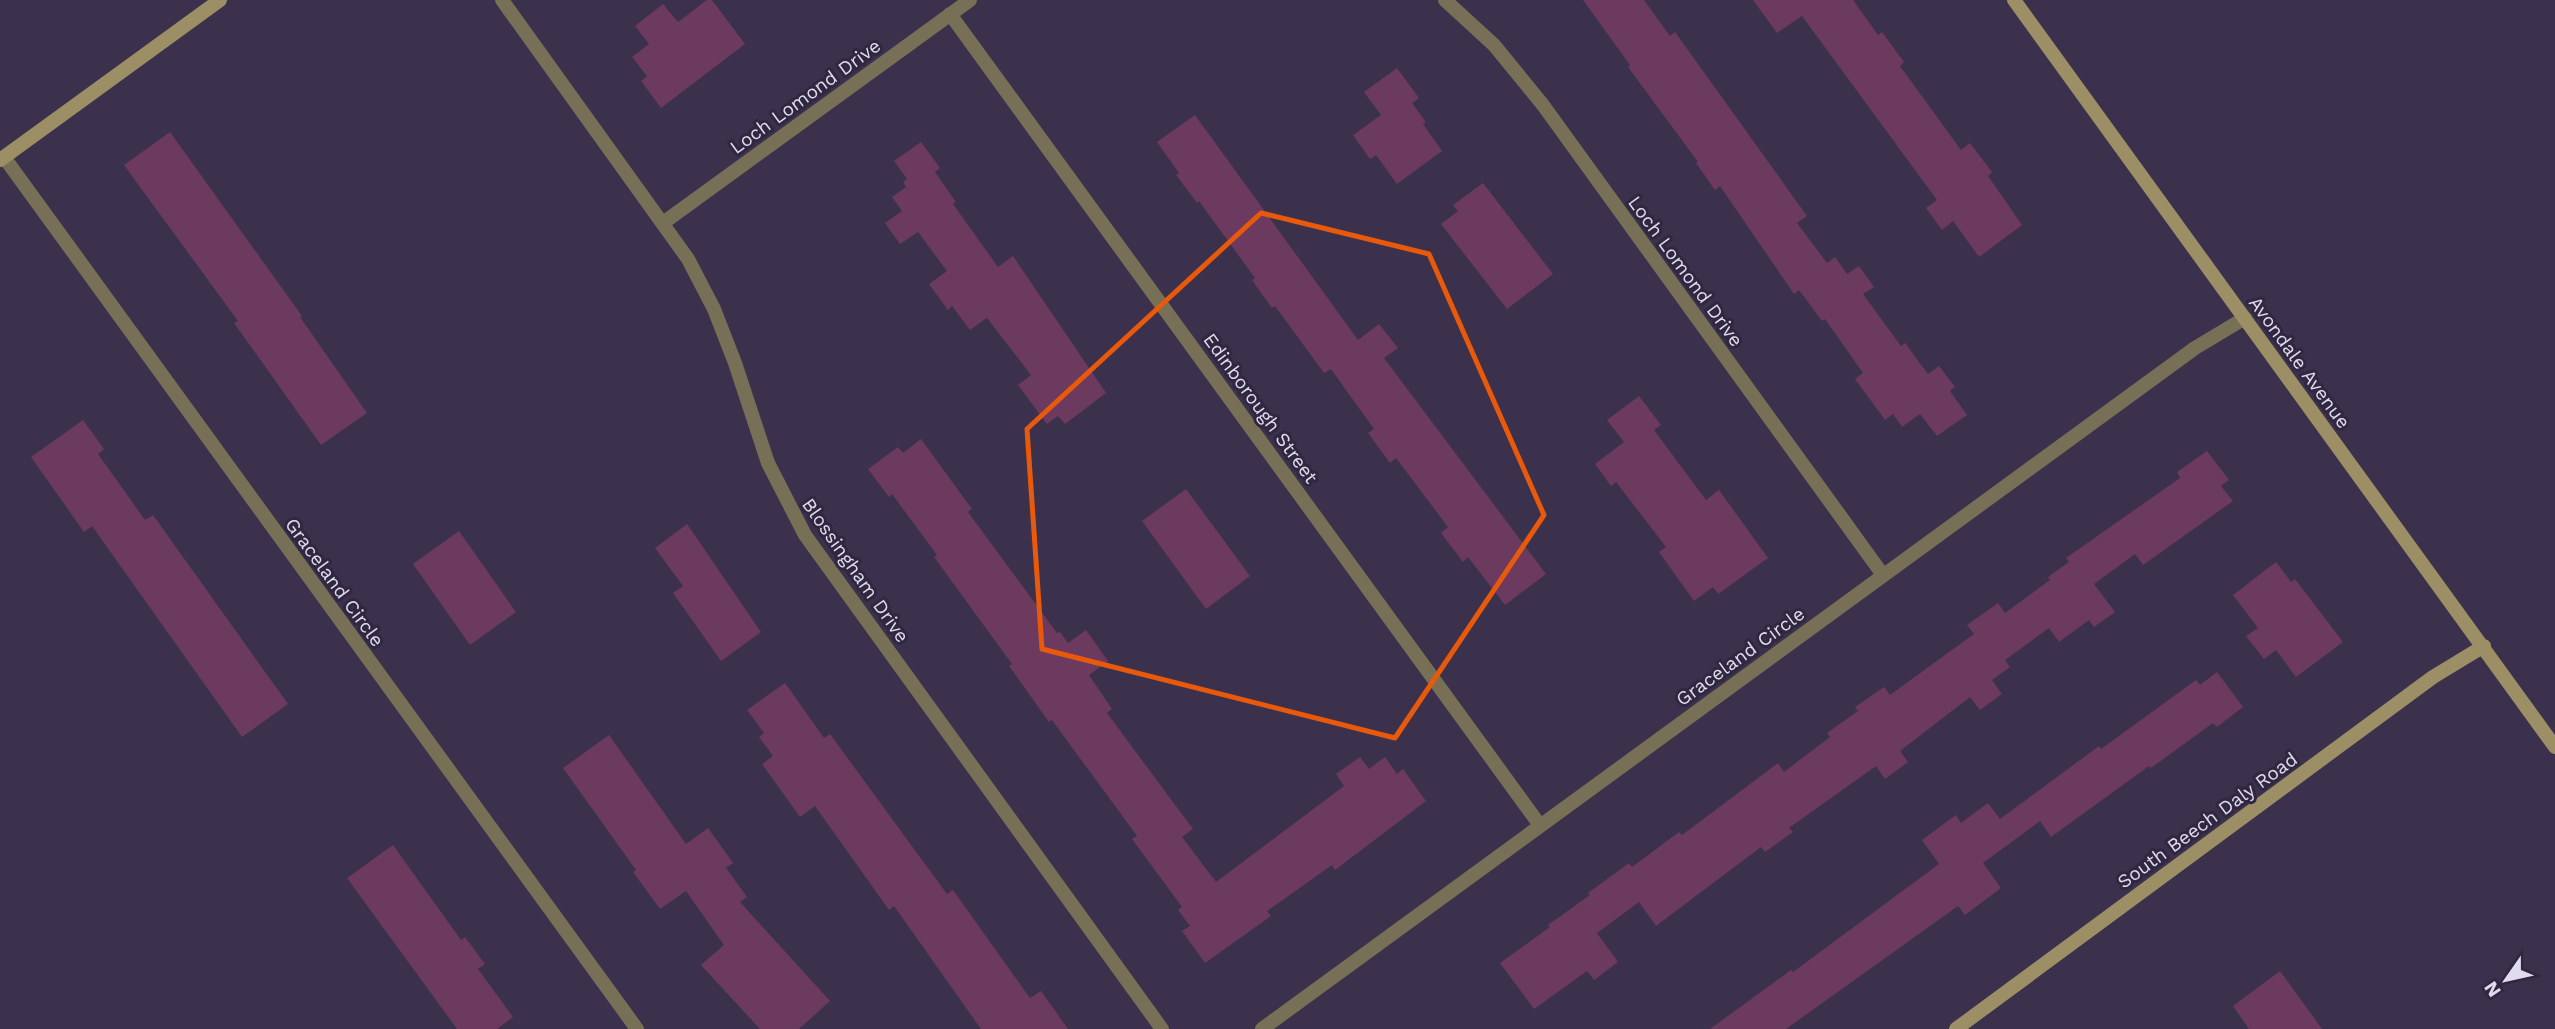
<svg xmlns="http://www.w3.org/2000/svg" width="2555" height="1029" viewBox="0 0 2555 1029" font-family="'Work Sans',sans-serif">
<style>
.building{fill:#6c3a5f}
.lines{fill:none;stroke-linecap:round;stroke-linejoin:round}
.street{stroke:#787056;stroke-width:14}
.secondary{stroke:#9c8f66;stroke-width:14}
.marked{fill:none;stroke:#e8590c;stroke-width:5;stroke-linejoin:round}
.labels{text-anchor:middle;stroke-width:6;stroke-linejoin:round;paint-order:stroke}
.street-label{font-size:19px;fill:#e1dced;stroke:#302741}
</style>
<rect width="100%" height="100%" fill="#3b314c"/>
<path class="building" d="M 707,0 L 712,0 L 745,44 L 661,108 L 641,81 L 647,76 L 632,57 L 649,44 L 635,26 L 663,4 L 678,22 Z
M 1583,0 L 1644,0 L 1670,36 L 1675,32 L 1807,216 L 1797,223 L 1827,263 L 1835,257 L 1847,274 L 1859,266 L 1874,287 L 1863,294 L 1901,346 L 1905,343 L 1928,374 L 1939,366 L 1955,387 L 1950,391 L 1967,415 L 1937,436 L 1920,414 L 1902,427 L 1893,414 L 1885,420 L 1855,379 L 1863,373 L 1825,319 L 1822,321 L 1799,290 L 1794,294 L 1720,186 L 1715,190 L 1696,163 L 1698,162 L 1628,67 L 1630,65 Z
M 1753,0 L 1853,0 L 1878,35 L 1882,32 L 1904,62 L 1900,66 L 1961,150 L 1970,143 L 1992,172 L 1988,176 L 2022,225 L 1979,257 L 1953,221 L 1942,230 L 1926,208 L 1937,200 L 1802,16 L 1777,33 Z
M 1397,68 L 1419,98 L 1412,103 L 1426,122 L 1423,124 L 1442,151 L 1397,184 L 1376,155 L 1370,159 L 1353,135 L 1381,115 L 1364,92 Z
M 1195,115 L 1358,340 L 1379,324 L 1398,348 L 1384,358 L 1546,574 L 1505,605 L 1468,557 L 1463,562 L 1441,533 L 1448,527 L 1396,458 L 1390,463 L 1368,433 L 1374,429 L 1331,369 L 1324,373 L 1275,306 L 1272,308 L 1252,280 L 1255,278 L 1199,201 L 1197,203 L 1176,175 L 1179,173 L 1157,142 Z
M 170,132 L 302,316 L 300,317 L 367,413 L 321,445 L 234,323 L 238,321 L 124,165 Z
M 921,142 L 940,168 L 935,172 L 956,202 L 953,204 L 998,267 L 1013,256 L 1106,393 L 1065,424 L 1058,416 L 1047,424 L 1018,385 L 1031,375 L 987,318 L 970,330 L 952,306 L 948,310 L 929,284 L 947,271 L 918,232 L 900,244 L 885,223 L 902,211 L 892,197 L 906,187 L 903,182 L 907,179 L 894,161 Z
M 1483,183 L 1553,274 L 1507,309 L 1441,224 L 1458,211 L 1453,205 Z
M 1639,396 L 1661,425 L 1654,430 L 1706,500 L 1719,490 L 1768,558 L 1718,594 L 1713,587 L 1694,601 L 1659,552 L 1666,547 L 1616,482 L 1611,486 L 1595,464 L 1624,442 L 1607,420 Z
M 83,420 L 104,449 L 98,454 L 145,520 L 153,515 L 288,704 L 242,737 L 92,526 L 84,532 L 31,457 Z
M 921,439 L 972,509 L 968,512 L 1057,633 L 1060,632 L 1068,643 L 1086,630 L 1108,661 L 1089,675 L 1112,709 L 1107,713 L 1193,829 L 1182,837 L 1216,882 L 1344,786 L 1336,774 L 1360,757 L 1369,769 L 1385,757 L 1397,774 L 1403,769 L 1426,801 L 1335,870 L 1332,865 L 1267,911 L 1271,916 L 1205,963 L 1182,931 L 1190,926 L 1178,910 L 1182,907 L 1132,839 L 1137,836 L 1052,720 L 1049,722 L 1009,666 L 1012,664 L 934,557 L 937,555 L 892,494 L 889,497 L 868,469 L 898,447 L 903,453 Z
M 2207,451 L 2229,480 L 2221,486 L 2233,501 L 2143,565 L 2135,554 L 2094,584 L 2115,612 L 2094,627 L 2089,620 L 2059,642 L 2049,628 L 2005,660 L 2010,667 L 1992,680 L 2002,694 L 1980,710 L 1970,697 L 1900,751 L 1908,762 L 1885,779 L 1876,766 L 1789,828 L 1793,832 L 1765,852 L 1761,847 L 1656,926 L 1639,902 L 1597,933 L 1618,962 L 1594,980 L 1587,971 L 1534,1009 L 1500,963 L 1550,927 L 1548,925 L 1590,895 L 1588,893 L 1629,863 L 1632,867 L 1679,832 L 1682,835 L 1778,763 L 1784,772 L 1830,737 L 1827,733 L 1858,711 L 1855,707 L 1884,687 L 1890,695 L 1974,634 L 1967,625 L 1998,603 L 2005,613 L 2050,580 L 2048,577 L 2069,562 L 2066,558 L 2180,478 L 2177,472 Z
M 1186,489 L 1250,576 L 1206,609 L 1142,521 Z
M 687,524 L 761,632 L 721,661 L 673,593 L 683,586 L 655,548 Z
M 459,531 L 516,612 L 470,645 L 413,564 Z
M 2276,562 L 2291,582 L 2295,579 L 2343,642 L 2296,677 L 2276,650 L 2264,659 L 2246,636 L 2258,628 L 2233,595 Z
M 2217,672 L 2243,707 L 2217,727 L 2213,723 L 2151,768 L 2149,766 L 2051,837 L 2040,821 L 1983,863 L 2001,888 L 1965,915 L 1958,906 L 1786,1029 L 1710,1029 L 1791,970 L 1793,972 L 1939,864 L 1922,840 L 1956,815 L 1961,823 L 1988,803 L 2000,819 L 2099,746 L 2101,749 L 2196,680 L 2200,685 Z
M 785,683 L 824,738 L 830,734 L 947,894 L 953,890 L 1030,998 L 1041,991 L 1068,1029 L 981,1029 L 894,906 L 889,910 L 815,806 L 800,817 L 762,764 L 773,756 L 759,737 L 764,733 L 747,710 Z
M 609,735 L 686,844 L 708,828 L 733,863 L 726,868 L 747,897 L 740,902 L 830,1001 L 799,1029 L 760,1029 L 701,965 L 724,945 L 686,891 L 660,909 L 633,872 L 636,870 L 563,768 Z
M 393,845 L 461,940 L 465,937 L 485,964 L 478,969 L 513,1017 L 497,1029 L 457,1029 L 347,878 Z
M 2280,971 L 2322,1029 L 2249,1029 L 2233,1006 Z"/>
<g class="lines">
<path class="street" d="M 502,0 L 688,259 L 714,309 L 735,363 L 768,463 L 805,535 L 1162,1029
M 1445,0 L 1494,45 L 1543,105 L 1883,575
M 950,14 L 1539,824
M 4,157 L 637,1029
M 663,223 L 970,0
M 1262,1029 L 2195,348 L 2245,318"/>
<path class="secondary" d="M 2014,0 L 2555,747
M 0,160 L 220,0
M 1956,1029 L 2433,677 L 2484,646"/>
</g>
<path class="marked" d="M 1261,213 L 1429,254 L 1544,515 L 1395,738 L 1042,649 L 1027,429 Z"/>
<g class="labels">
<g class="street-label">
<text transform="translate(805 96) rotate(-36)" y="7">Loch Lomond Drive</text>
<text transform="translate(1686 271) rotate(54)" y="7">Loch Lomond Drive</text>
<text transform="translate(2300 362) rotate(54)" y="7">Avondale Avenue</text>
<text transform="translate(1261 408) rotate(54)" y="7">Edinborough Street</text>
<text transform="translate(856 570) rotate(55)" y="7">Blossingham Drive</text>
<text transform="translate(335 582) rotate(54)" y="7">Graceland Circle</text>
<text transform="translate(1740 656) rotate(-36)" y="7">Graceland Circle</text>
<text transform="translate(2207 820) rotate(-36)" y="7">South Beech Daly Road</text>
</g>
</g>
<g transform="translate(2506 980) rotate(236)" stroke="#302741" stroke-width="5" paint-order="stroke">
<path d="M0-5L12 26L0 18L-12 26Z" fill="#e1dced"/>
<text y="-10" font-size="19" font-weight="bold" text-anchor="middle" fill="#e1dced">N</text>
</g>
</svg>
